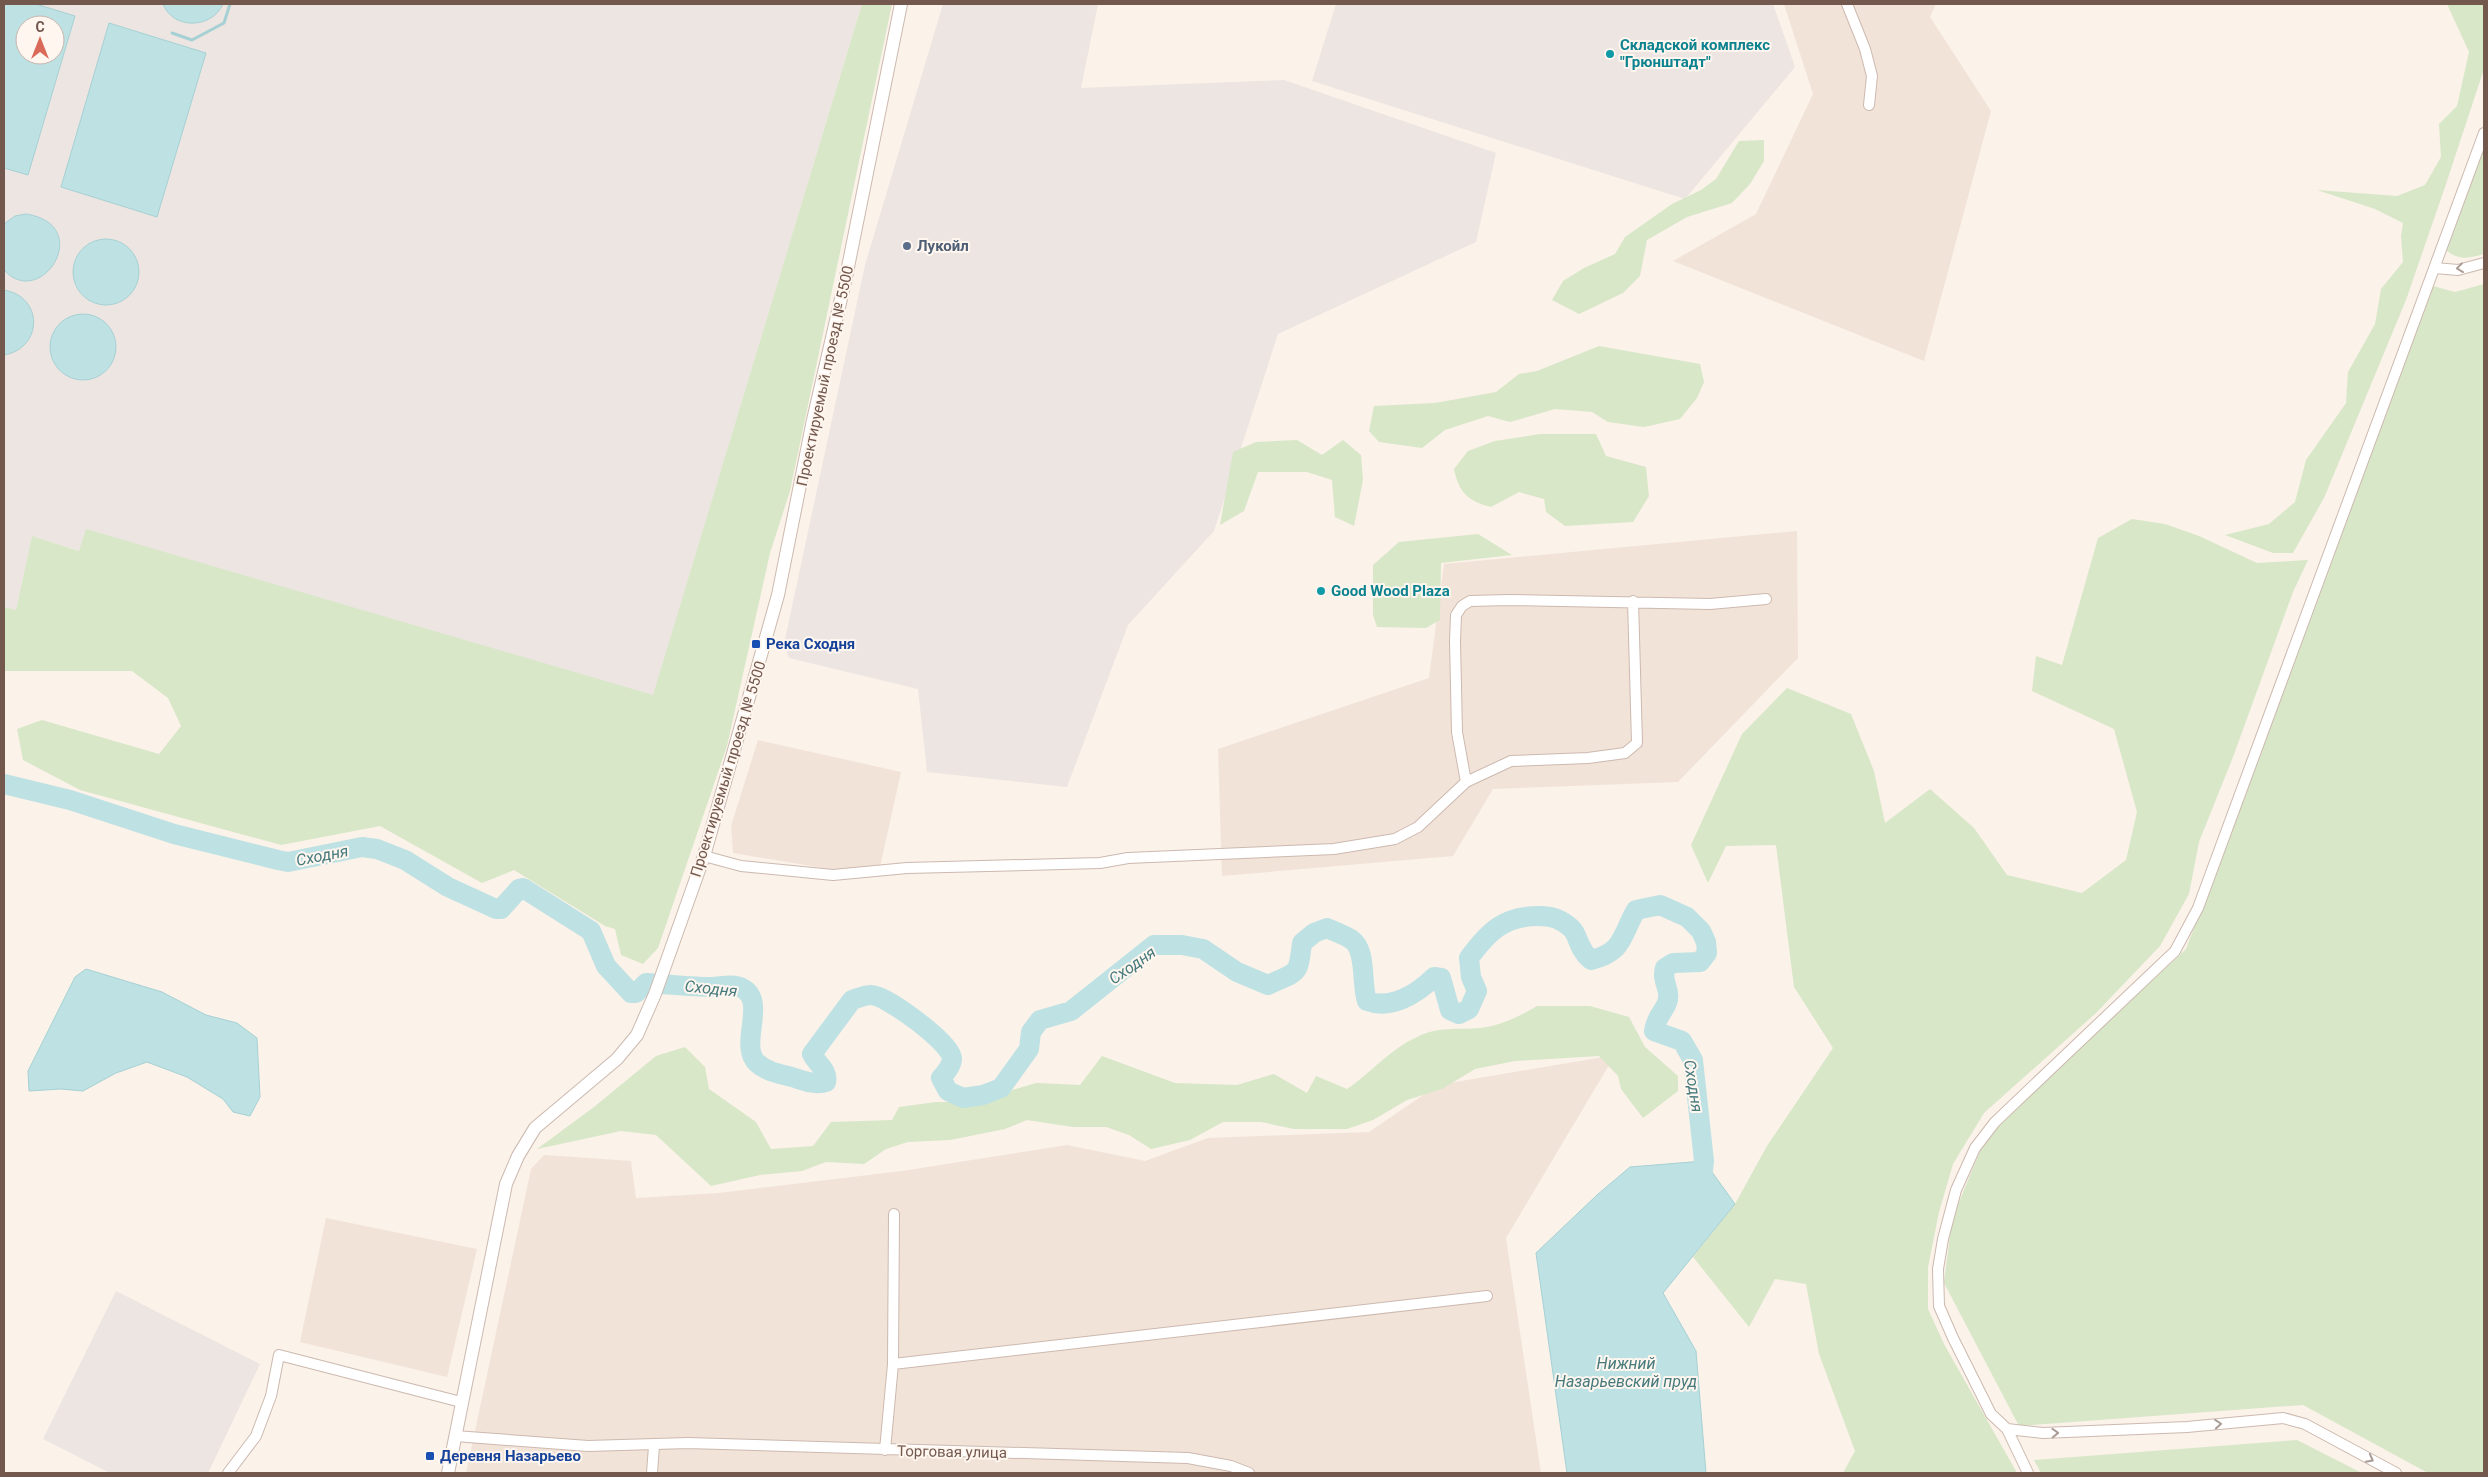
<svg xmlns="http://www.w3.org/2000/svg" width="2488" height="1477" viewBox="0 0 2488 1477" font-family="Roboto,sans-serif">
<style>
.residential{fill:#f2e3d8}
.industrial{fill:#ece5e1;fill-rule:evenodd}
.green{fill:#d8e7c8}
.water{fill:#bee1e3;stroke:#a6d1d4;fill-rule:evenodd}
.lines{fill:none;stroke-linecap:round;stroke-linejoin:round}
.stream{stroke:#a6d1d4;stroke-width:3}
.river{stroke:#bee1e3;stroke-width:20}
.minor-casing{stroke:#ccb9af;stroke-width:12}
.tertiary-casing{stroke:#ccb9af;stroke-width:14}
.minor{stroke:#fff;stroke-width:10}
.tertiary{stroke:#fff;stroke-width:12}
.oneway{stroke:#ab9b95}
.culture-dot{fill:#0f9aa8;stroke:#fef6ef;stroke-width:2}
.service-dot{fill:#5c6f8a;stroke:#fef6ef;stroke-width:2}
.transit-dot{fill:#1a4fb4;stroke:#fef6ef;stroke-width:2}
.labels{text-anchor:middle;stroke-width:4;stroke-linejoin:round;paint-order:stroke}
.culture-label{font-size:15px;font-weight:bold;fill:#0d838f;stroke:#fef6ef;text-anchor:start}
.service-label{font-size:15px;font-weight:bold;fill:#4e5e75;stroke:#fef6ef;text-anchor:start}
.street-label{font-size:15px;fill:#73584e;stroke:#fef6ef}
.transit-label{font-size:15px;font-weight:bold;fill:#164399;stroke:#fef6ef;text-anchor:start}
.water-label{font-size:16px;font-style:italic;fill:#477a7d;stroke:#fef6ef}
</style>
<rect width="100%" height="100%" fill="#fbf2e9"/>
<path class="residential" d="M 1784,4 L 1936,4 L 1930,17 L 1991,111 L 1924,361 L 1673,261 L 1756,214 L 1813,94 Z
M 1797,531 L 1798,658 L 1678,782 L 1493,789 L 1453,856 L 1222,876 L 1218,749 L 1429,678 L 1444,564 Z
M 758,740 L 901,772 L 880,867 L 853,873 L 733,853 L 731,826 Z
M 1615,1055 L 1506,1238 L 1541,1473 L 466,1473 L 531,1169 L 544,1155 L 631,1161 L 636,1198 L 719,1193 L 902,1171 L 1067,1145 L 1145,1161 L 1208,1138 L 1369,1132 L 1438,1085 Z
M 326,1218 L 477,1249 L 447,1377 L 300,1342 Z"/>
<path class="industrial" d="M 4,4 L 862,4 L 653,696 L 86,530 L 80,551 L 32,536 L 16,610 L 4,607 ZM 25,25 L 55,25 L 55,55 L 25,55 Z
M 943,4 L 1098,4 L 1081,88 L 1284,80 L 1496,153 L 1476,242 L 1278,334 L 1214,531 L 1128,625 L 1067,787 L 927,772 L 918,689 L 789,658 L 784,644 L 865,265 Z
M 1336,4 L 1773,4 L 1795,67 L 1685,199 L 1312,81 Z
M 116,1291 L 260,1364 L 208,1473 L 110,1473 L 43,1439 Z"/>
<path class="green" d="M 862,4 L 892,4 L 790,491 L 770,553 L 727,746 L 658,948 L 643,964 L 621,955 L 615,929 L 605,926 L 514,870 L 482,883 L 380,826 L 281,845 L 80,790 L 23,760 L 17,729 L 42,720 L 159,754 L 181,726 L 168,698 L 132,671 L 4,671 L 4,607 L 16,610 L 32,536 L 79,551 L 86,529 L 653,695 Z
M 2447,4 L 2484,4 L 2484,69 L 2445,187 L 2406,300 L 2324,498 L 2293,553 L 2273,553 L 2225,535 L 2269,524 L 2295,502 L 2306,460 L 2346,403 L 2348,372 L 2375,324 L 2381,289 L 2403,262 L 2401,236 L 2403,223 L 2375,209 L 2317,190 L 2397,196 L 2425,185 L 2441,157 L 2439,124 L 2457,106 L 2469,52 Z
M 1764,140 L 1764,161 L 1750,184 L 1732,203 L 1687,217 L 1647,240 L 1640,276 L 1623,293 L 1579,314 L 1552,300 L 1563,281 L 1584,268 L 1615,254 L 1625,237 L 1672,204 L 1701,190 L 1716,179 L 1739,141 Z
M 2484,148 L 2484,254 C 2469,258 2459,261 2446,250 Z
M 2484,284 L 2484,1473 L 2428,1473 L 2303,1405 L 2019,1426 L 1944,1283 L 1952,1219 L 1987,1134 L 2186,949 L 2433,286 L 2455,292 Z
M 1599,346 L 1700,364 L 1704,382 L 1697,398 L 1680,419 L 1644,427 L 1608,422 L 1592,412 L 1555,409 L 1510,422 L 1488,416 L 1445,430 L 1422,448 L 1379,442 L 1369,431 L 1374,406 L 1435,403 L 1496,392 L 1519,374 L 1537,371 Z
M 1540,434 L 1596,434 L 1606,456 L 1646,467 L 1649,496 L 1633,522 L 1565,526 L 1546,512 L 1544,499 L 1519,492 L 1491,507 C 1468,501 1459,493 1454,469 L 1468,451 L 1495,441 Z
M 1297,440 L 1322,455 L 1343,440 L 1361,455 L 1363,480 L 1354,526 L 1335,517 L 1332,480 L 1307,472 L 1258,472 L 1244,511 L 1220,525 L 1233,452 L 1256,442 Z
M 2132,519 L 2165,524 L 2199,536 L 2257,563 L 2308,560 L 2293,592 L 2233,757 L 2199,842 L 2189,894 L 2160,946 L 2096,1013 L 1984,1113 L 1953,1164 L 1939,1212 L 1928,1267 L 1928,1309 L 1944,1344 L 2017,1473 L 1843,1473 L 1855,1451 L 1819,1354 L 1806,1284 L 1775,1279 L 1749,1327 L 1693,1257 L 1735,1204 L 1767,1146 L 1833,1048 L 1794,987 L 1776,845 L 1726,846 L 1708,883 L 1691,845 L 1742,734 L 1787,688 L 1851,714 L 1874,771 L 1885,823 L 1930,789 L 1974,828 L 2007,875 L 2082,893 L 2126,860 L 2137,812 L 2114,729 L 2032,691 L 2036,656 L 2062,665 L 2098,538 Z
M 1478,534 L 1512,555 L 1441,563 L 1440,620 L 1426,628 L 1377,627 L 1373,615 L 1373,565 L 1399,542 Z
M 1537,1006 L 1590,1006 L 1629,1017 L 1645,1047 L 1678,1076 L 1678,1091 L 1643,1118 L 1621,1089 L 1618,1076 L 1599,1056 L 1515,1061 L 1475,1069 L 1442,1089 L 1407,1100 L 1373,1120 L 1347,1129 L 1294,1129 L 1261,1122 L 1223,1122 L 1190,1140 L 1151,1149 L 1129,1135 L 1106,1127 L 1073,1127 L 1027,1120 L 1005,1129 L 950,1140 L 908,1142 L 886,1149 L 864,1164 L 826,1162 L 802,1171 L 760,1175 L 711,1186 L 656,1135 L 621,1131 L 537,1149 L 594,1107 L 656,1056 L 685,1047 L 705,1067 L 709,1089 L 756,1122 L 771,1149 L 813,1146 L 831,1122 L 892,1120 L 899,1107 L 936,1102 L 972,1102 L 1036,1083 L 1080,1085 L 1102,1056 L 1175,1083 L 1237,1085 L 1274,1074 L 1307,1093 L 1316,1076 L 1347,1089 C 1371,1073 1390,1049 1417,1037 C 1439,1026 1457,1030 1480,1028 C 1500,1026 1520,1016 1537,1006 Z
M 2297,1440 L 2362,1473 L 2041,1473 L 2034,1460 Z"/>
<path class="water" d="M 4,4 L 36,4 L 75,16 L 28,175 L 4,168 ZM 25,25 L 55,25 L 55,55 L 25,55 Z
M 163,4 L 223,4 C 212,29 173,30 163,4 Z
M 109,23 L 206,53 L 157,217 L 61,187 Z
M 26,214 C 96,225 41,311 4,270 L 4,224 L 15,216 Z
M73 272a33 33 0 1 1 66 0a33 33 0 1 1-66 0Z
M 4,290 C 44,297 43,348 4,355 Z
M50 347a33 33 0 1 1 66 0a33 33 0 1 1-66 0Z
M 86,969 L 162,992 L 206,1015 L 237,1023 L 257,1038 L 260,1097 L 250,1116 L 233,1112 L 223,1099 L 187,1077 L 147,1062 L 116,1073 L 83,1091 L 61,1089 L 29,1091 L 28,1071 L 75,977 Z
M 1704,1161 L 1735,1204 L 1663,1293 L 1696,1351 L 1706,1473 L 1567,1473 L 1536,1253 L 1597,1195 L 1630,1167 Z"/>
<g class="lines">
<path class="stream" d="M 172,33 L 192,40 L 224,23 L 230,4"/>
<path class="river" d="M 4,784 L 70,800 L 174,834 L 278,860 L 288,862 L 362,847 L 377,849 L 405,860 L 448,887 L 496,909 L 501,909 L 519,889 L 523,888 L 591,931 L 606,966 L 631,993 L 636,993 L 646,983 C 668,984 690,987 711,987 C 721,987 732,983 742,988 C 768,1001 738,1045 757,1063 C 767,1072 780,1074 792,1077 C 802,1080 816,1086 826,1082 C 829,1071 817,1064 812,1054 L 852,1000 C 858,998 865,995 871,995 C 886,995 951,1043 952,1058 C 952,1066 946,1072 941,1078 L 948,1091 L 963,1098 L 983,1095 L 1001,1088 L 1029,1049 L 1031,1032 L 1040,1020 L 1071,1011 L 1154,945 L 1182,945 L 1203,949 L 1237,972 L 1268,985 C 1298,971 1298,977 1302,943 L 1314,933 L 1327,928 C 1335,932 1345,935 1352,940 C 1367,950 1361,985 1367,1001 C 1391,1010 1417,994 1434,977 L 1441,978 L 1450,1010 L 1459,1014 L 1469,1009 L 1477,991 L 1471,977 L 1469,958 C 1489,931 1504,916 1539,916 C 1552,916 1561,919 1571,928 C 1579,935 1577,948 1591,960 C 1624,952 1621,936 1636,910 L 1660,905 L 1687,917 L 1701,931 L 1706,942 L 1707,953 L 1700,962 L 1673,963 L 1665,968 C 1661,981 1670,987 1668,999 C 1666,1011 1657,1013 1654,1031 L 1682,1041 L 1693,1060 L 1704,1161 L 1701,1187"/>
<g class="minor-casing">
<path id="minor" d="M 1847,4 L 1865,49 L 1872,76 L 1869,105
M 2435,268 L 2458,270 L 2484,263
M 1466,782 L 1511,761 L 1588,758 L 1625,753 L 1637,743 L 1633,601
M 704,856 L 741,866 L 833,875 L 907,868 L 1100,863 L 1128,858 L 1334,849 L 1395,839 L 1418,827 L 1466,782 L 1457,732 L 1455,641 L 1456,615 L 1462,606 L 1470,601 L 1509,600 L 1710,604 L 1766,599
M 893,1364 L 1487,1296
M 2007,1429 L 2043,1433 L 2187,1427 L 2283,1418 L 2305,1424 L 2396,1473
M 455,1436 L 588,1446 L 688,1443 L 1188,1458 L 1231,1466 L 1249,1473
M 885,1450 L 893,1364 L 894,1214
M 228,1473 L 256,1436 L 271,1396 L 279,1355 L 461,1402
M 652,1473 L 654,1446
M 2028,1473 L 2007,1429 L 1991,1414 L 1953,1338 L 1939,1306 L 1938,1269 L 1943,1239 L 1956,1190 L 1975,1148 L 1995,1122 L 2175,951 L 2198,908 L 2484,133"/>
</g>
<g class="tertiary-casing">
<path id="tertiary" d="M 448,1473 L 506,1184 L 518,1156 L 535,1128 L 617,1059 L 637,1035 L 655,994 L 704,856 L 778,595 L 813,420 L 846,277 L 901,4"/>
</g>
<use href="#minor" class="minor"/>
<use href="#tertiary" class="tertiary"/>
</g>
<defs><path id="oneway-chevron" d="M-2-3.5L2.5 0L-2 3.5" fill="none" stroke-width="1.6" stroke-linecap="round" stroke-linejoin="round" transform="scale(1.25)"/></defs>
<g class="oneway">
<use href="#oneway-chevron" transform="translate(2460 268) rotate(173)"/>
<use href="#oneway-chevron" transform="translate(2218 1424) rotate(-5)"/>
<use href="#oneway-chevron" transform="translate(2055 1433) rotate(-2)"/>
<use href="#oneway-chevron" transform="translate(2370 1459) rotate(28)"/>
</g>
<g class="culture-dot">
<circle cx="1610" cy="54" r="5"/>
<circle cx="1321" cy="591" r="5"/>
</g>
<circle class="service-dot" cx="907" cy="246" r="5"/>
<g class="transit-dot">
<rect x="751" y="639" width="10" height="10" rx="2.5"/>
<rect x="425" y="1451" width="10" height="10" rx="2.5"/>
</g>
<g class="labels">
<g class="culture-label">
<text x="1620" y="50">Складской комплекс<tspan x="1620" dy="17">"Грюнштадт"</tspan></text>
<text x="1331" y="596">Good Wood Plaza</text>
</g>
<g class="service-label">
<text x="917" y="251">Лукойл</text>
</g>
<g class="street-label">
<text transform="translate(825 376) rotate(-78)" y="5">Проектируемый проезд № 5500</text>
<text transform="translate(728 769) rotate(-73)" y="5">Проектируемый проезд № 5500</text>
<text transform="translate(952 1452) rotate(1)" y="5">Торговая улица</text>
</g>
<g class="transit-label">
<text x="766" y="649">Река Сходня</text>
<text x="440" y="1461">Деревня Назарьево</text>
</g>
<g class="water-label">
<text transform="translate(322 855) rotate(-11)" y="6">Сходня</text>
<text transform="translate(1132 965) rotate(-35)" y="6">Сходня</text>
<text transform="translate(711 988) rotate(6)" y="6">Сходня</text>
<text transform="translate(1694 1086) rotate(81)" y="6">Сходня</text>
<text x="1626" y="1369">Нижний<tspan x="1626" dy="18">Назарьевский пруд</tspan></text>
</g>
</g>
<rect width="2488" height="1477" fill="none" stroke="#73584e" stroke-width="10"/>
<g transform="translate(40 40)"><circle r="24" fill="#fef6ef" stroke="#c6b7af"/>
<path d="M0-4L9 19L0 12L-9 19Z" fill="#d96959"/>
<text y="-8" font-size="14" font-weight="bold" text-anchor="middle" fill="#73584e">С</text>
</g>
</svg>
